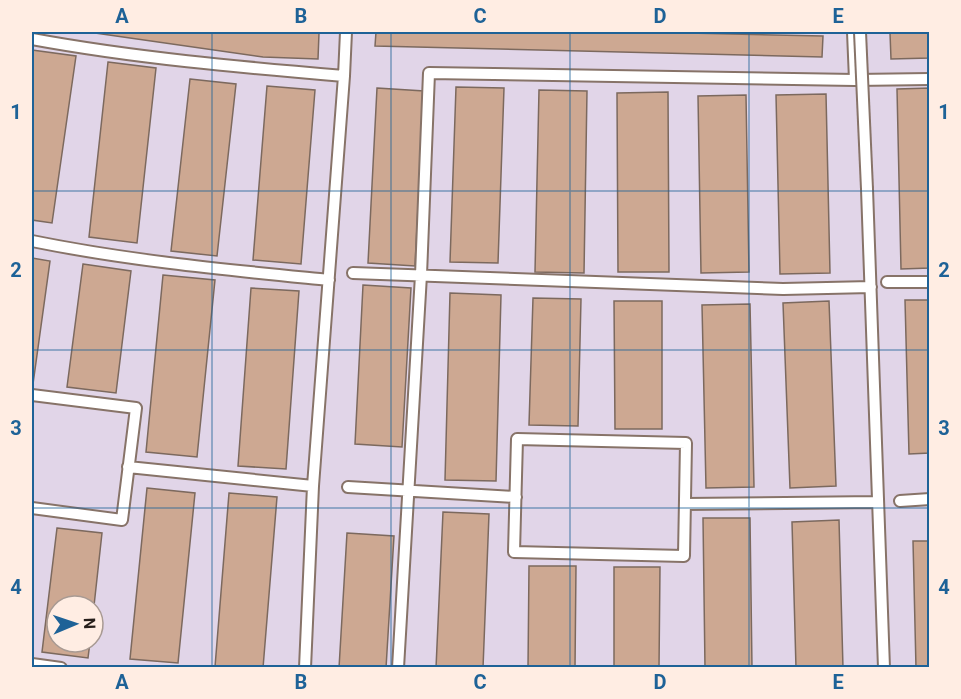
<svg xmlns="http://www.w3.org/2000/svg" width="961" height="699" viewBox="0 0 961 699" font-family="Roboto,sans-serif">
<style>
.industrial{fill:#e1d5e8;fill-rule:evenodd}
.building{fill:#cda892;stroke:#7c695e;stroke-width:1.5}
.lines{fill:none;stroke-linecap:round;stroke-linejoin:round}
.lane-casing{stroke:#877368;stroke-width:14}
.lane{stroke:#fff;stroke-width:10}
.lane-bridge-casing{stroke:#877368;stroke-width:14;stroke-linecap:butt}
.lane-bridge{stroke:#fff;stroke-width:10}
.grid{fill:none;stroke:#1e6297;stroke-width:1.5;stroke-opacity:0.55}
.neatline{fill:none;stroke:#1e6297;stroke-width:2}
.grid-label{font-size:20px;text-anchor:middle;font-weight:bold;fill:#1e6297}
</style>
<rect width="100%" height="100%" fill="#f5dfd2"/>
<path class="industrial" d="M 32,32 L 929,32 L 929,667 L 32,667 ZM 57,606 L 93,606 L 93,642 L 57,642 Z"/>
<path class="building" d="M 88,32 L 319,33 L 318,59 L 263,57 Z
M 376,32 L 644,32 L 823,36 L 822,57 L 375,46 Z
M 930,32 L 930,58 L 891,59 L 890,33 Z
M 32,50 L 76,56 L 52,223 L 32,220 Z
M 108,62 L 156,68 L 137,243 L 89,237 Z
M 190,79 L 236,84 L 217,256 L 171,251 Z
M 267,86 L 315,90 L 301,264 L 253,260 Z
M 456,87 L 504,88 L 498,263 L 450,262 Z
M 377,88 L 424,91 L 415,266 L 368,263 Z
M 930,88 L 930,268 L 901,269 L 897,89 Z
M 539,90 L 587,91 L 584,273 L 535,272 Z
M 668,92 L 669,272 L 618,272 L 617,93 Z
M 826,94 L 830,273 L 780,274 L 776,95 Z
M 746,95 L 749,272 L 701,273 L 698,96 Z
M 32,258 L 50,261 L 33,384 L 32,383 Z
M 83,264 L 131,271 L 116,393 L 67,387 Z
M 163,275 L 215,280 L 197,457 L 146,452 Z
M 363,285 L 411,288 L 402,447 L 355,444 Z
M 251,288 L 299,291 L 286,469 L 238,466 Z
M 450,293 L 501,295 L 496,481 L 445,480 Z
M 533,298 L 581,299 L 578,426 L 529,425 Z
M 905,300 L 930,300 L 930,453 L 909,454 Z
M 614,301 L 662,301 L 662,429 L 615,429 Z
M 829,301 L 836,486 L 790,488 L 783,303 Z
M 750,304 L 754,487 L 706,488 L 702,305 Z
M 147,488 L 195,493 L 178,663 L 130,659 Z
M 229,493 L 277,497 L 263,668 L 215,667 Z
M 443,512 L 489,514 L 483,668 L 436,668 Z
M 703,518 L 750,518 L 752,668 L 705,668 Z
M 839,520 L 843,668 L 796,668 L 792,522 Z
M 57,528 L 102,533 L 93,615 L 93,606 L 57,606 L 57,642 L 90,642 L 88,658 L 42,652 Z
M 347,533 L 394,536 L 386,668 L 339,668 Z
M 913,541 L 930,541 L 930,668 L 916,668 Z
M 529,566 L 576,566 L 575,668 L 528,668 Z
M 614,567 L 660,567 L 659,668 L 614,668 Z"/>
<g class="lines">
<g class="lane-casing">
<path id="lane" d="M 853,32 L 855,80 L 930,79
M 32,39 C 135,58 239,67 344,76
M 867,189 L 884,668
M 32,241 C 130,261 229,270 329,280
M 353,273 L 783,289 L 871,287
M 887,282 L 930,282
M 32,395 L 136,408 L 122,520 L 32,508
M 517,439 L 686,443 L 684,556 L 514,552 Z
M 128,467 L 313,486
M 348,487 L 516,497
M 900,501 L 930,499
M 685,504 L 878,502
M 32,664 L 61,668
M 305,668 L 313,486 L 344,76 L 346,32
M 398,668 L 421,275 L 429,73 L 855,80"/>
</g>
<use href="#lane" class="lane"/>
<g class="lane-bridge-casing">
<path id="lane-bridge" d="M 860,32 L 867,189"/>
</g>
<use href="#lane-bridge" class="lane-bridge"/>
</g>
<path class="grid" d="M 212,32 L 212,668M 391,32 L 391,668M 570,32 L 570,668M 749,32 L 749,668M 32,191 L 930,191M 32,350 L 930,350M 32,508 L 930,508"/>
<rect width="961" height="699" fill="none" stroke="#ffede3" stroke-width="66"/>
<g transform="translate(75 624) rotate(88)"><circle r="28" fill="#ffede3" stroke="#a89a93" stroke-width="1.5"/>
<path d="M0-4.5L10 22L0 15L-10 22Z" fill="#1e6297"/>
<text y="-9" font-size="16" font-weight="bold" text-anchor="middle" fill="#261e1a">N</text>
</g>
<rect x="33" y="33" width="895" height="633" class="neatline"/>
<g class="grid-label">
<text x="122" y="23">A</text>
<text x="301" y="23">B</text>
<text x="480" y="23">C</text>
<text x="660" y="23">D</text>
<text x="838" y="23">E</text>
<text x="16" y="119">1</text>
<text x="944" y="119">1</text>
<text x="16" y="277">2</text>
<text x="944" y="277">2</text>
<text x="16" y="435">3</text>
<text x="944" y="435">3</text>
<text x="16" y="594">4</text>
<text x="944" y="594">4</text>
<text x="122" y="689">A</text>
<text x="301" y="689">B</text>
<text x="480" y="689">C</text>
<text x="660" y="689">D</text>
<text x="838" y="689">E</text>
</g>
</svg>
